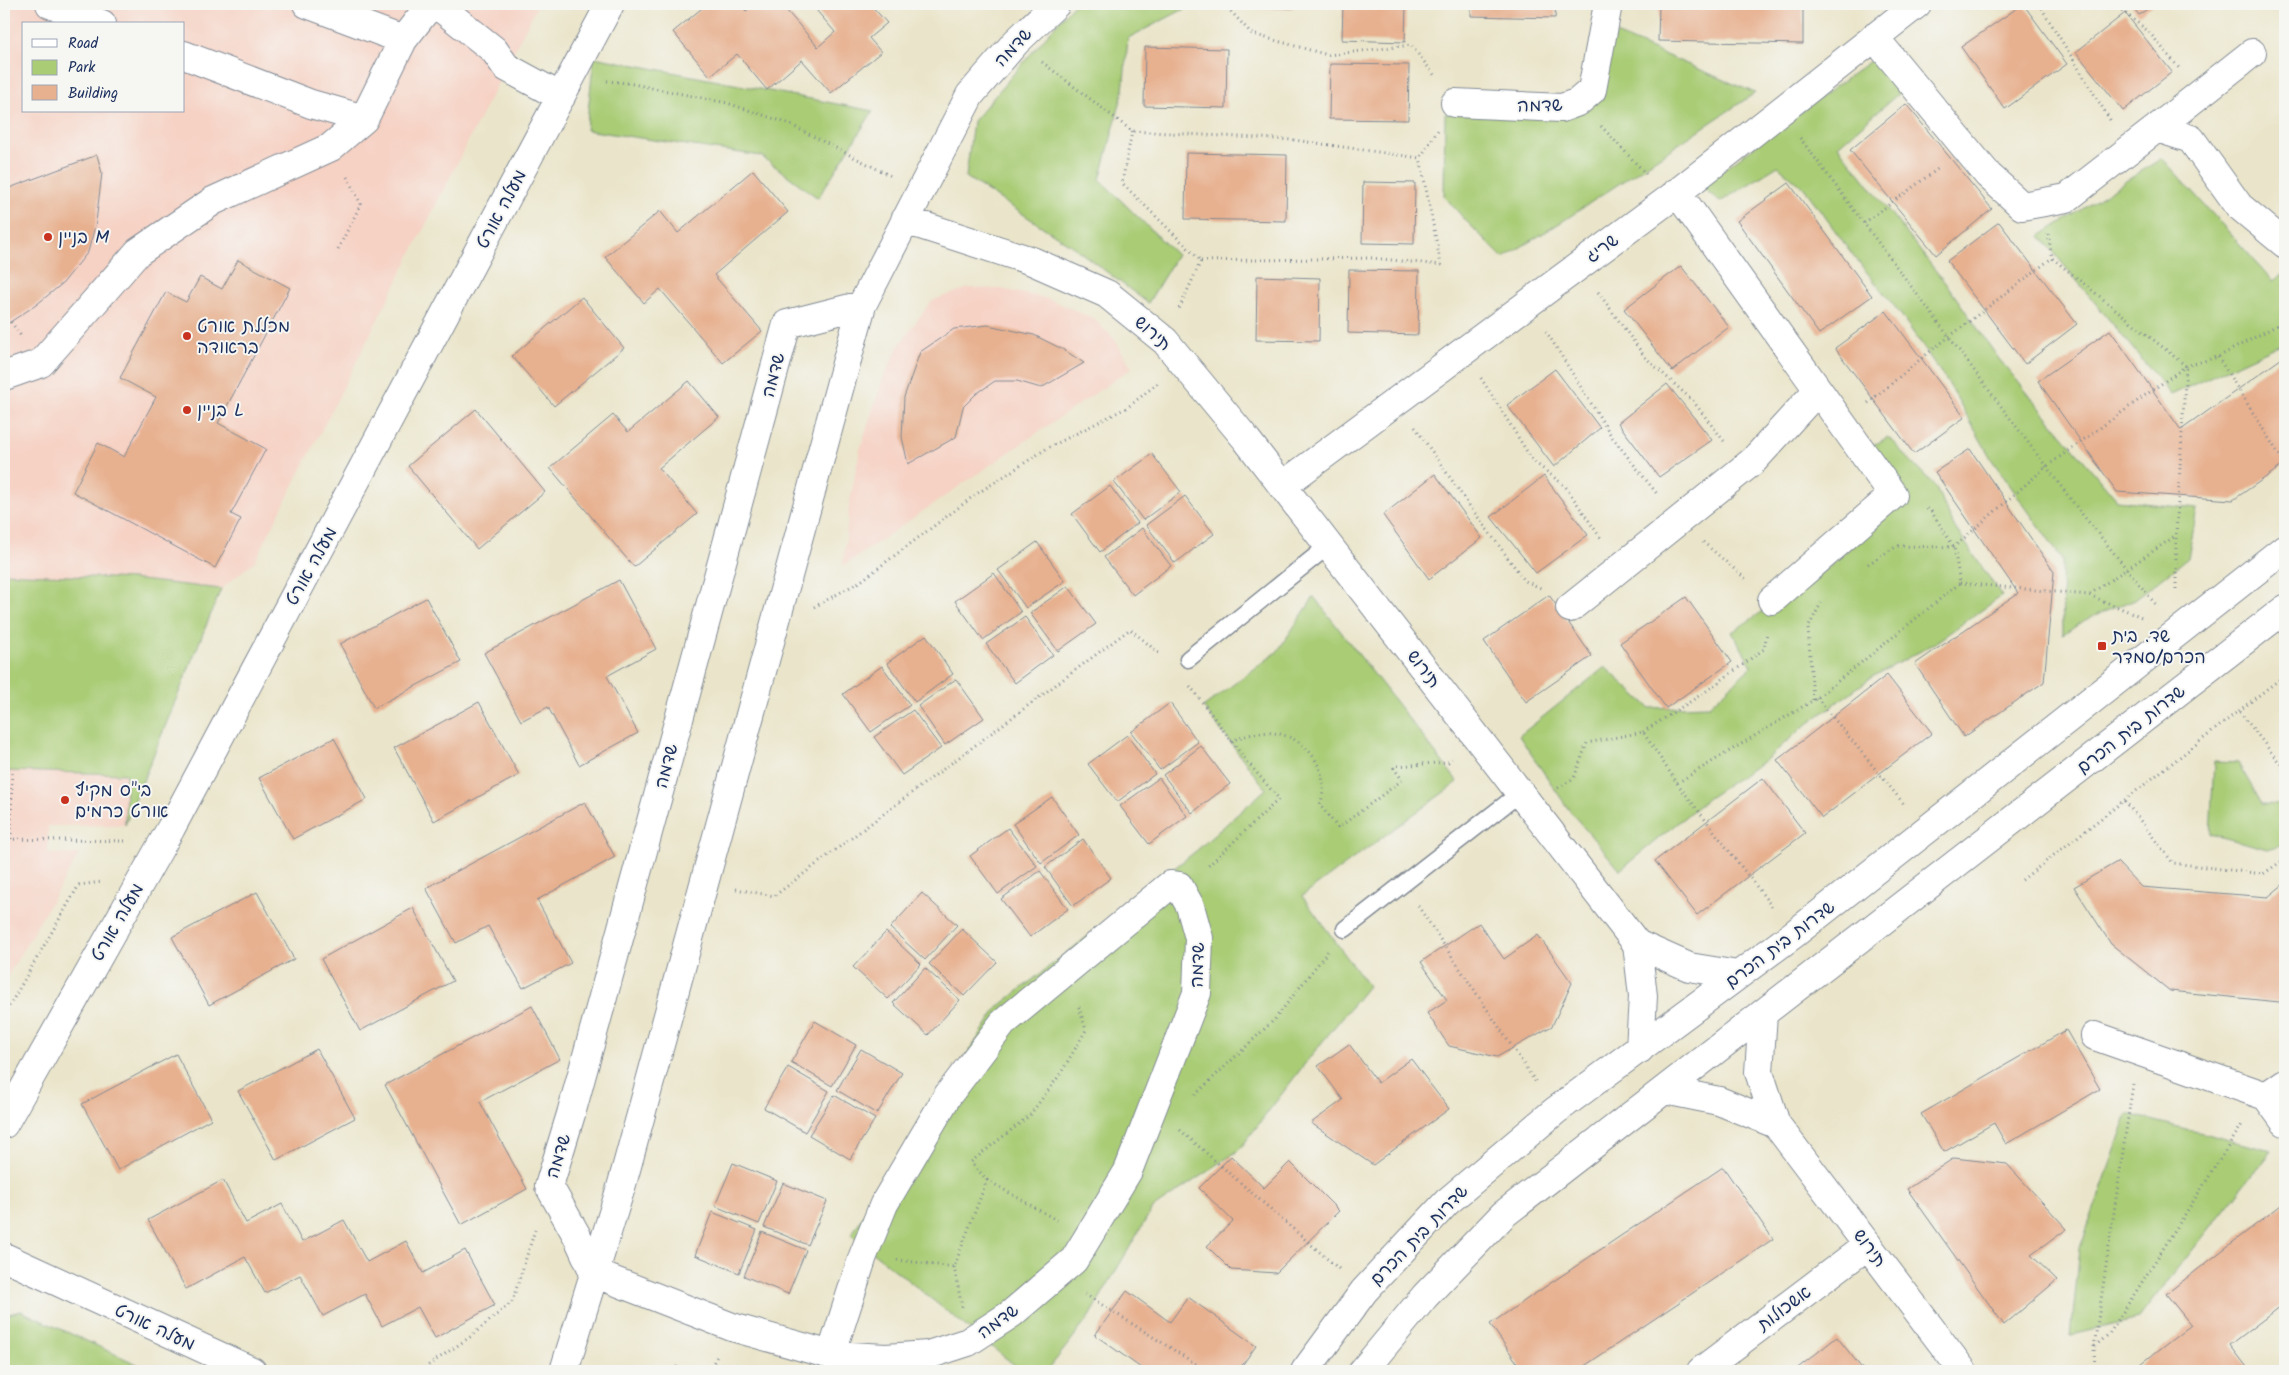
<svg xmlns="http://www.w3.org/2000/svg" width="2289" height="1375" viewBox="0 0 2289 1375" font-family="Kalam,'Playpen Sans Hebrew',sans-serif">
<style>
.built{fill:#f6d2c4;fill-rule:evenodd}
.green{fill:#a9cc75;stroke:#627e6a}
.building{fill:#e7b08f}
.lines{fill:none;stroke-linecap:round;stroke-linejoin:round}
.lane-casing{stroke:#828a94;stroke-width:19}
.street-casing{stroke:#828a94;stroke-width:30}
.secondary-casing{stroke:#828a94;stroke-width:30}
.path{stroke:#828a94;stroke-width:3;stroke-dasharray:1 4;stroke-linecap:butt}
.lane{stroke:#fff;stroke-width:16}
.street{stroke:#fff;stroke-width:28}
.secondary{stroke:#fff;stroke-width:28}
.poi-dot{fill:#c8321e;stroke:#f6f6f2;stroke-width:2}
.labels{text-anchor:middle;stroke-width:4;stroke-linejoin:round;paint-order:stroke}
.street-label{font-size:18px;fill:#1b2f5e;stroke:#f6f6f2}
.poi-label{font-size:18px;fill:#1b2f5e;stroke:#f6f6f2;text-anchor:start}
</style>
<rect width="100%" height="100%" fill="#f6f6f2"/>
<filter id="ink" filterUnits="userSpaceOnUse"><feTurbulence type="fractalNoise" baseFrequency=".02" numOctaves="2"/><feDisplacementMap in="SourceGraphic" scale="10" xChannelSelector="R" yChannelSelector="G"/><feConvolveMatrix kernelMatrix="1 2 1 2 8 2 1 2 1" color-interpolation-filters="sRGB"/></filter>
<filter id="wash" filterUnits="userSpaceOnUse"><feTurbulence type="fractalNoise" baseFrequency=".0096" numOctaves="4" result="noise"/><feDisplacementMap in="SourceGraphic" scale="20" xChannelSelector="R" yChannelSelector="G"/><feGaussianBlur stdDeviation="1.12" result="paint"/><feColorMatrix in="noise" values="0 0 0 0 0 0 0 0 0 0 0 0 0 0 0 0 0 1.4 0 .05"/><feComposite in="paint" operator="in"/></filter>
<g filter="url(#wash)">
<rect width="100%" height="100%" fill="#eae5ca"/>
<path class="built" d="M 4,4 L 538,4 L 255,561 L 221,589 L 132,580 L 125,825 L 48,826 L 48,854 L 79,854 L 4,982 ZM 24,24 L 184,24 L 184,111 L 24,111 Z
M 968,288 L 1001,289 L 1049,299 L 1094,319 L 1115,340 L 1132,368 L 843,566 L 849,506 L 860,449 L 882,381 L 898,347 L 931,301 Z"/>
<path class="green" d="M 1074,4 L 1194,4 L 1128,38 L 1123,92 L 1100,180 L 1177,255 L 1148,303 L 1075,248 L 966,177 L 973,121 Z
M 1616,34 L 1755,93 L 1563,221 L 1503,258 L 1467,222 L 1444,196 L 1445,114 L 1569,117 Z
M 594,57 L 873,111 L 818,198 L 761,156 L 586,130 Z
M 1874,58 L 1899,93 L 1838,146 L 1950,289 L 1999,359 L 2117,500 L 2197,509 L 2188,558 L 2135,599 L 2085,620 L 2063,635 L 2062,559 L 1992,460 L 1950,386 L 1899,312 L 1853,255 L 1804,188 L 1778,166 L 1720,202 L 1701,186 Z
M 2162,158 L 2273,281 L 2285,273 L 2285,342 L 2171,395 L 2040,236 Z
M 1888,437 L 1935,486 L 1955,528 L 2002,596 L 1932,645 L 1872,677 L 1802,728 L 1767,759 L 1708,798 L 1620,870 L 1569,810 L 1519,736 L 1605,667 L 1650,708 L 1709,706 L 1752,666 L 1732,632 L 1828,568 L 1900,502 L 1869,448 Z
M 4,573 L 132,579 L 221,589 L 125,825 L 126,774 L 4,771 Z
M 1314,597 L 1458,782 L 1302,896 L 1368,986 L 1310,1057 L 1239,1150 L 1152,1209 L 1087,1320 L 1047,1371 L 1022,1371 L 851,1235 L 998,1007 L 1196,851 L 1266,789 L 1203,707 L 1277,652 Z
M 2214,762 L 2238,763 L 2262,804 L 2285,805 L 2285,844 L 2268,849 L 2210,834 Z
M 2128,1114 L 2271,1151 L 2138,1319 L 2071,1335 L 2080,1248 Z
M 21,1311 L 152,1371 L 4,1371 L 4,1315 Z"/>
<g id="blocks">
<path class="building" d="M 707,4 L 741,4 L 746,11 L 755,4 L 781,4 L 818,47 L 835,32 L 811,4 L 870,4 L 887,23 L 869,38 L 881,52 L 831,93 L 802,60 L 767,90 L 737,54 L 710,76 L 673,32 Z
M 1234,4 L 1293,4 L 1293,8 L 1234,7 Z
M 1343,4 L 1406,4 L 1405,42 L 1342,40 Z
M 1471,4 L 1556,4 L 1555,18 L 1471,16 Z
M 1659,4 L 1803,4 L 1803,44 L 1658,41 Z
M 2023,4 L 2067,64 L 2005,109 L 1961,47 Z
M 2130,4 L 2154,4 L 2139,15 Z
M 2125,13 L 2172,72 L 2123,111 L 2076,52 Z
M 1145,47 L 1227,49 L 1226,108 L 1144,106 Z
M 1330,64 L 1409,65 L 1408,120 L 1329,119 Z
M 1906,104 L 1992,209 L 1936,255 L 1850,150 Z
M 1186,153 L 1287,155 L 1286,221 L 1185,219 Z
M 97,155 L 102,173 L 96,222 L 88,252 L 63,283 L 36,305 L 4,326 L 4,190 Z
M 753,170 L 788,212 L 714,275 L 762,331 L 723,363 L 660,289 L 644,303 L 605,257 L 660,211 L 678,233 Z
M 1363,182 L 1415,183 L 1414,244 L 1362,243 Z
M 1789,183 L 1872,296 L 1819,334 L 1737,221 Z
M 1999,222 L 2077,324 L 2025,364 L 1947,261 Z
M 238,260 L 290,288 L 218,423 L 266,449 L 231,514 L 241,519 L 215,568 L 73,492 L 98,443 L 124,457 L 156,397 L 120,378 L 166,292 L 186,302 L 200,277 L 222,289 Z
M 1681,266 L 1729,327 L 1672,371 L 1624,309 Z
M 1349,270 L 1419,271 L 1418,335 L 1348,333 Z
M 1257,276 L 1320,278 L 1319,341 L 1256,340 Z
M 582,297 L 624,348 L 554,406 L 512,356 Z
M 1886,311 L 1965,417 L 1914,454 L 1835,348 Z
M 988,325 L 1034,335 L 1064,350 L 1084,363 L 1041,388 L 1017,381 L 995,381 L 976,394 L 963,407 L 956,437 L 908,464 L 902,437 L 904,397 L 920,352 L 954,329 Z
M 2110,330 L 2181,430 L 2285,356 L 2285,464 L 2233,500 L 2117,492 L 2038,381 Z
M 1555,369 L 1600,428 L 1554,467 L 1507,405 Z
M 689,381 L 719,417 L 659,468 L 697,514 L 634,567 L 550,468 L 613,415 L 628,432 Z
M 1667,384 L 1712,440 L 1659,477 L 1618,423 Z
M 476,409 L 545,492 L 477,549 L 408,466 Z
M 1970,449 L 2054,572 L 2044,682 L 1964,737 L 1915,664 L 2018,593 L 1935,472 Z
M 1152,454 L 1181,492 L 1143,520 L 1114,482 Z
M 1435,474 L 1482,538 L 1429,579 L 1383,515 Z
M 1544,476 L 1588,535 L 1536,573 L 1491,517 Z
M 1110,486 L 1138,523 L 1100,552 L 1072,514 Z
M 1185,496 L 1214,534 L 1175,563 L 1146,525 Z
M 1142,528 L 1171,566 L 1133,595 L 1104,557 Z
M 1037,542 L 1065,581 L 1026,608 L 998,570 Z
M 994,573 L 1021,612 L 983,640 L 955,601 Z
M 619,580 L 656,649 L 607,676 L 638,733 L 579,765 L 548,707 L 521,721 L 484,653 Z
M 1068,586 L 1096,624 L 1058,651 L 1030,613 Z
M 1549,595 L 1592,656 L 1526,702 L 1484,641 Z
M 1686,597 L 1732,662 L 1666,708 L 1620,643 Z
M 426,598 L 461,662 L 374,708 L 340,644 Z
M 1025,617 L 1053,655 L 1015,683 L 986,644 Z
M 926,635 L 953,674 L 915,702 L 887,663 Z
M 882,666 L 910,705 L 871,732 L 843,694 Z
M 1887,675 L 1932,733 L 1822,818 L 1777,760 Z
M 956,679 L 984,718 L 945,745 L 918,706 Z
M 479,702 L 519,775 L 434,821 L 394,748 Z
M 1170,703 L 1198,742 L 1160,770 L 1131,732 Z
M 913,710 L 941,748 L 902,775 L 874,737 Z
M 1127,735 L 1155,774 L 1117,802 L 1088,764 Z
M 334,738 L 367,799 L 293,839 L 259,778 Z
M 1201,746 L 1230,784 L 1192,813 L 1163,775 Z
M 1159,778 L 1187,816 L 1149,844 L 1120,806 Z
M 1763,778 L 1805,833 L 1697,915 L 1655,861 Z
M 1052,797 L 1079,835 L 1041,863 L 1013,824 Z
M 585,802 L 615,857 L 537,900 L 571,963 L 523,988 L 488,926 L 456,943 L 426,888 Z
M 1008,828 L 1037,866 L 998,894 L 970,856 Z
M 1083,839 L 1111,878 L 1073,906 L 1045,867 Z
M 2117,862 L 2141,887 L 2268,897 L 2285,883 L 2285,1000 L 2279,1002 L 2170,991 L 2111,944 L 2074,887 Z
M 1040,871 L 1068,909 L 1030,937 L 1001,899 Z
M 257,892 L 294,959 L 209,1005 L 172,937 Z
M 922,893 L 957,925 L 925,960 L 890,928 Z
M 413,908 L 453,981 L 360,1031 L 321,959 Z
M 1479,923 L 1504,959 L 1538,935 L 1572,983 L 1552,1026 L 1497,1057 L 1449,1046 L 1427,1013 L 1447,1000 L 1421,962 Z
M 962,929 L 997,962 L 964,996 L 929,964 Z
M 886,932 L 921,964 L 888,999 L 853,967 Z
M 925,968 L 960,1000 L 928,1035 L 893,1003 Z
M 532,1006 L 560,1059 L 480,1102 L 527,1189 L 461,1225 L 385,1085 Z
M 815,1021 L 856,1045 L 832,1086 L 791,1062 Z
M 2066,1030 L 2100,1089 L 2006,1144 L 1994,1123 L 1944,1152 L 1921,1114 Z
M 1349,1044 L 1378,1083 L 1411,1059 L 1449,1109 L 1373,1165 L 1311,1123 L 1343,1100 L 1318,1066 Z
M 317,1049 L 355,1118 L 276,1160 L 238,1091 Z
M 861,1049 L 902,1073 L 877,1114 L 837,1090 Z
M 176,1054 L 211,1119 L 118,1170 L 82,1104 Z
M 788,1067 L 829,1091 L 805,1132 L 764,1108 Z
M 834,1095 L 875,1119 L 850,1159 L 809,1135 Z
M 1231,1156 L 1264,1188 L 1290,1162 L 1339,1211 L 1276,1273 L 1231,1270 L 1207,1246 L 1233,1221 L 1199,1188 Z
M 1954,1158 L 2007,1164 L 2067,1229 L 2031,1255 L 2057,1280 L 2004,1325 L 1907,1189 Z
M 733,1163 L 777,1181 L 759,1224 L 715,1206 Z
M 1723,1167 L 1773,1239 L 1577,1371 L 1523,1371 L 1490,1324 Z
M 223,1180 L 246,1223 L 282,1204 L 302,1242 L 344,1220 L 367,1262 L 406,1241 L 423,1273 L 465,1250 L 495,1305 L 435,1338 L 418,1307 L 382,1326 L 365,1294 L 323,1316 L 300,1275 L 265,1293 L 245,1257 L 186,1289 L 148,1220 Z
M 783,1183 L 827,1201 L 808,1245 L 764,1227 Z
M 2285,1202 L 2285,1303 L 2230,1345 L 2250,1371 L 2132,1371 L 2191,1325 L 2166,1294 Z
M 712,1212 L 757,1230 L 739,1273 L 695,1255 Z
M 762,1232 L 806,1250 L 788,1294 L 744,1276 Z
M 1127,1291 L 1170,1322 L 1188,1297 L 1256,1346 L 1238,1371 L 1139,1371 L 1141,1368 L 1095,1335 Z
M 1837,1337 L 1864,1371 L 1794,1371 Z
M 676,1366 L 686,1371 L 674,1371 Z"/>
</g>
</g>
<g filter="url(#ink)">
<use href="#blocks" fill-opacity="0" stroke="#828a94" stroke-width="1"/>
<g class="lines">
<g class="lane-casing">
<path id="lane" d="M 1188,659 L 1328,546
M 1345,929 L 1520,793"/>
</g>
<g class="street-casing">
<path id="street" d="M 50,4 L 102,24
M 307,4 L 403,40
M 436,4 L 494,50 L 506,67 L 561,97
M 1874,37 L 1988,175 L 2022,206 L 2067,198 L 2157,128 L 2191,139 L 2239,206 L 2285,244
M 184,55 L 311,104 L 364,119
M 1455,103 L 1562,108 L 1578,102 L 1592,90 L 1608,4
M 2157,128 L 2252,53
M 1677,192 L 1893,495 L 1772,600
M 905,220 L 1032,261 L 1107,294 L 1165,341 L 1246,439 L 1637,944
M 4,376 L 41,363 L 138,252 L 213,201 L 331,147 L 364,119 L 403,40 L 431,4
M 1282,486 L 1669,199 L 1917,4
M 1570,608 L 1753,461 L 1818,390
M 2095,1036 L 2266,1096 L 2285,1122
M 2266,1096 L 2285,1083
M 4,1124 L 171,828 L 610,4
M 1776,1124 L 1963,1371
M 4,1257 L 252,1371
M 831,1355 L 863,1256 L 884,1204 L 948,1095 L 1003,1023 L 1170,885 L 1179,886 L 1190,906 L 1199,938 L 1197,993 L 1128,1171 L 1074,1260 L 1011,1314 L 968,1342 L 928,1355 L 886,1358 L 831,1355 L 732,1327 L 594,1273 L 577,1236 L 549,1186 L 571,1114 L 787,324 L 862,305
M 564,1371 L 622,1184 L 862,305 L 970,95 L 1016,42 L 1056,4
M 1701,1371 L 1868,1245"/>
</g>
<g class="secondary-casing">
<path id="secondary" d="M 1637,944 L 1689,967 L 1738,975
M 1637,944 L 1643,996 L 1640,1049
M 1763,1014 L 1759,1072 L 1776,1124
M 1665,1090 L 1719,1101 L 1776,1124
M 1305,1371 L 1364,1291 L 1447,1202 L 1555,1111 L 1794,934 L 2285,548
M 1363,1371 L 1425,1296 L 1504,1214 L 2285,609"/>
</g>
<path class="path" d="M 1224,4 L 1252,34 L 1328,55 L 1411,45 L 1435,76
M 2039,4 L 2112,123
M 2114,4 L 2149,32 L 2179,68
M 1042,62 L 1132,131 L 1294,140 L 1420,158 L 1438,130
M 607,81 L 628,83 L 727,103 L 787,123 L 891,176
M 1601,126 L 1646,174
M 1132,131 L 1122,183 L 1201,261 L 1179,309
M 1800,138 L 2078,509 L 2157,606
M 1864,223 L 1939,168
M 2048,234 L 2052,258 L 2186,366
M 338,249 L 361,204 L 347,177
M 1201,261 L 1371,258 L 1441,265 L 1420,158
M 1598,292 L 1645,357 L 1693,401 L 1724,441
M 11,322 L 21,336
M 1546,331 L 1612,437 L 1658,495
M 2218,357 L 2285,464
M 1481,378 L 1533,461 L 1565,486 L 1602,540
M 1868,403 L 1928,353 L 2052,258
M 1415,427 L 1469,505 L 1525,581 L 1543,589
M 1703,542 L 1746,579
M 1868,564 L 1897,546 L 1954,547 L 2047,466 L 2186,366 L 2218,357 L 2285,321
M 1960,583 L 2089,595 L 2144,618
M 2176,589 L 2176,535 L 2186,366
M 2090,594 L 2175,536
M 814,607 L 861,581 L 975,495 L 1046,449 L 1128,407 L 1158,383
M 1190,686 L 1245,759 L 1279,799 L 1207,867
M 1817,698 L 1904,804
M 1813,700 L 1808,628 L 1821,603
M 2240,712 L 2285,770
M 1643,732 L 1705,692 L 1764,649 L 1767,633
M 1231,741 C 1245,736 1258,731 1273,733 C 1308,736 1332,773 1320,805 L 1338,828 L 1402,780 L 1394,768 L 1398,766 L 1448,762 L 1452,759
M 1677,783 L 1773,908
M 1558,788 L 1574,778 L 1587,743 L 1643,732 L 1677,783 L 1817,698 L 1960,583 L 1954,547 L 1931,511 L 1923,507
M 2125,801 L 2173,863 L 2263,874 L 2285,859
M 4,839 L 125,841
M 11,839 L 12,772
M 2022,880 L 2285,675
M 736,889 L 774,896 L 1130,629 L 1161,655
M 1418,906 L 1537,1084
M 4,1015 L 79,885 L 102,882
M 1195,1095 L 1275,1019 L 1328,951
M 1180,1130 L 1339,1269
M 987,1180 L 1058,1221
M 897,1260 L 954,1267 L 987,1180 L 971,1162 L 1030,1115 L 1061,1073 L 1086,1030 L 1078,1004
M 954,1267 L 962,1307
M 1085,1294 L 1207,1371
M 2094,1347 L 2133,1084
M 420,1371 L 470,1337 L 512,1302 L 535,1230
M 709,1371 L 717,1356
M 2095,1371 L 2094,1347 L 2109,1334 L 2243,1123"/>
<use href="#lane" class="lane"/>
<use href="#street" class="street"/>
<use href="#secondary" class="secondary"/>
</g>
</g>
<g class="poi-dot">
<circle cx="48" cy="237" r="5"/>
<circle cx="187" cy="336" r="5"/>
<circle cx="187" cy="410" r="5"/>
<rect x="2097" y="641" width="10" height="10" rx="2.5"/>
<circle cx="65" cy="800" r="5"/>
</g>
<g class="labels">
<g class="street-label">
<text transform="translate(1013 47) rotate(-47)" y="6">שדמה</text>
<text transform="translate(1540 105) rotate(-1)" y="6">שדמה</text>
<text transform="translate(501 209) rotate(-62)" y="6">מעלה אורט</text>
<text transform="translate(1602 248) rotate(-36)" y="6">שריג</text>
<text transform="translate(1153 333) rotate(42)" y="6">תירוש</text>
<text transform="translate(773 375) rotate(-75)" y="6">שדמה</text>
<text transform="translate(311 566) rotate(-61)" y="6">מעלה אורט</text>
<text transform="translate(1424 669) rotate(52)" y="6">תירוש</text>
<text transform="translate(2131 729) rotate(-38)" y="6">שדרות בית הכרם</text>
<text transform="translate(666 766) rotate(-75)" y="6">שדמה</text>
<text transform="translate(117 922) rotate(-60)" y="6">מעלה אורט</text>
<text transform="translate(1780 944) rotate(-37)" y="6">שדרות בית הכרם</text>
<text transform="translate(1197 965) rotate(-88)" y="6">שדמה</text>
<text transform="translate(558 1156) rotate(-73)" y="6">שדמה</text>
<text transform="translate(1419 1235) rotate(-46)" y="6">שדרות בית הכרם</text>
<text transform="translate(1870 1248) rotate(53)" y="6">תירוש</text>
<text transform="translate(1784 1308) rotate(-37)" y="6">אשכולות</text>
<text transform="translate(998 1321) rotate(-36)" y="6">שדמה</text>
<text transform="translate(155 1327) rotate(25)" y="6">מעלה אורט</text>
</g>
<g class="poi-label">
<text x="58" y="243">בניין M</text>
<text x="197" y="332">מכללת אורט<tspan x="197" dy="21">בראודה</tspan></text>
<text x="197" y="416">בניין L</text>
<text x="2112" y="642">שד. בית<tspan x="2112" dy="21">הכרם/סמדר</tspan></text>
<text x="75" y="796">בי"ס מקיף<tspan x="75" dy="21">אורט כרמים</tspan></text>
</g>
</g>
<rect width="2289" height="1375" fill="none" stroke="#f6f6f2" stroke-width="20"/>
<rect x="22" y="22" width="162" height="90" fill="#f6f6f2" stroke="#9ea6b7"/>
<rect x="32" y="39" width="25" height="8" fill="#ffffff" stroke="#9ea6b7"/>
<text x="68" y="48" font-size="15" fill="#1b2f5e">Road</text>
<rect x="32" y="60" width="25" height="15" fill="#a9cc75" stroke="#9ea6b7"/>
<text x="68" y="72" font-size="15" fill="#1b2f5e">Park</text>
<rect x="32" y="85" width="25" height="15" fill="#e7b08f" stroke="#9ea6b7"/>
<text x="68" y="98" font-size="15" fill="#1b2f5e">Building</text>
</svg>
